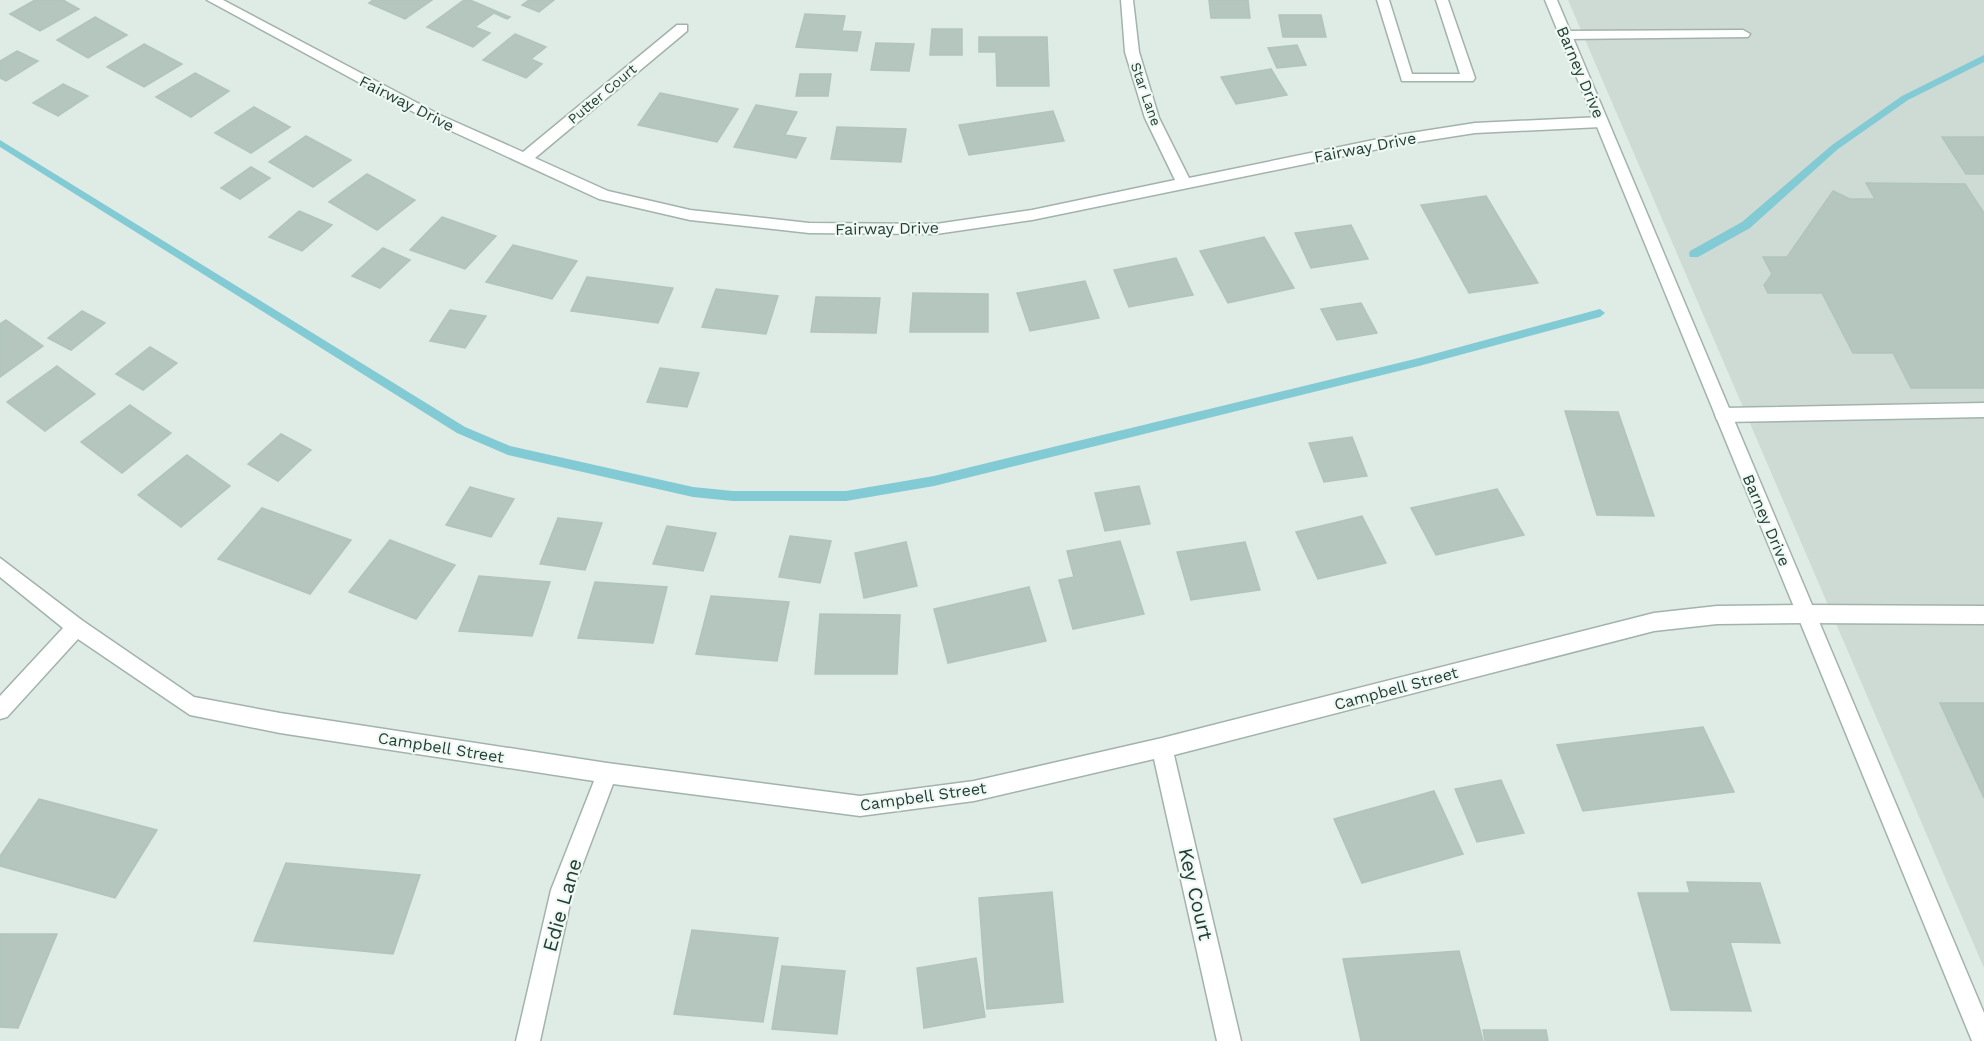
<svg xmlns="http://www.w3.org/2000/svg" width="1984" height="1041" viewBox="0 0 1984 1041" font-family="'Work Sans',sans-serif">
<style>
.built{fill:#cddbd4}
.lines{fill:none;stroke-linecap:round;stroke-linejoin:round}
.stream{fill:#82cad4;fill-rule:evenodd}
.building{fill:#b4c6be;stroke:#b1c5bc;stroke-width:1.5}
.service-casing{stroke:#a2b3ac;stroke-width:3}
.minor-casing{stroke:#a2b3ac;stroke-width:3}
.tertiary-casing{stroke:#a2b3ac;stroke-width:3}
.service{fill:#fff;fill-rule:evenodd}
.minor{fill:#fff;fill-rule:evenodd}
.tertiary{fill:#fff;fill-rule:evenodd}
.labels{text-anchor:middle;stroke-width:4.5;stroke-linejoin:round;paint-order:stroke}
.far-street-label{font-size:14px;fill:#1f3c33;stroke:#eff8f3}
.street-label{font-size:16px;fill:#1f3c33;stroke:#eff8f3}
.near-street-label{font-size:20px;fill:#1f3c33;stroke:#eff8f3}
</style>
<rect width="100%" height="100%" fill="#dfebe5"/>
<path class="built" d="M 1568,0 L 1984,0 L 1984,968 Z"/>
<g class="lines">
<path class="stream" d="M 1984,55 L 1984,62 L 1908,100 L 1838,149 L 1750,228 L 1698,257 L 1690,257 L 1689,254 L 1690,251 L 1742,222 L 1832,145 L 1902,96 Z
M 0,140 L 465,427 L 510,446 L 693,487 L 733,491 L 846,491 L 934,476 L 1419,358 L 1600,309 L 1605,313 L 1600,317 L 1419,366 L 934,486 L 846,501 L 733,501 L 693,497 L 508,455 L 457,433 L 0,147 Z"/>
</g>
<path class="building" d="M 35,0 L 63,0 L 79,9 L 40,31 L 10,14 Z
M 373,0 L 432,0 L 405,19 L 369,3 Z
M 464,0 L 470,0 L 510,17 L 507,19 L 494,13 L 475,27 L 490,33 L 473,47 L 427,27 Z
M 529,0 L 554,0 L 539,12 L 522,5 Z
M 1209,0 L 1248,0 L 1250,18 L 1211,18 Z
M 805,14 L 845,16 L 842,31 L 861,32 L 857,51 L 796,47 Z
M 1279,15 L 1321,15 L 1326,37 L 1283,37 Z
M 95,17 L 127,35 L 88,58 L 57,40 Z
M 932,29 L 962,29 L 962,55 L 930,55 Z
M 515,34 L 546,47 L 531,59 L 542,64 L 526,78 L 483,60 Z
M 979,37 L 1047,37 L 1049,86 L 997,86 L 996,52 L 979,52 Z
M 876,43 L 914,44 L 909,71 L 871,70 Z
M 144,44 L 182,64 L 144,87 L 107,67 Z
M 1297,45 L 1306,65 L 1277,68 L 1268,48 Z
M 17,51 L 38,61 L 6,81 L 0,78 L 0,61 Z
M 1271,69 L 1287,95 L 1236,104 L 1221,77 Z
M 195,73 L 229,91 L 191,117 L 156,97 Z
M 800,74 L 831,74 L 828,96 L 796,96 Z
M 63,84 L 88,96 L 58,116 L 33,103 Z
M 660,93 L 738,109 L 717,142 L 638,125 Z
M 756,105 L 797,112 L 785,135 L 806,138 L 796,158 L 734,147 Z
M 254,107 L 290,127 L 251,153 L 215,133 Z
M 1053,111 L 1064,141 L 969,155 L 959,125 Z
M 837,127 L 906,129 L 901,162 L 831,159 Z
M 306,136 L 351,160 L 313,187 L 269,162 Z
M 1942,137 L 1984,137 L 1984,174 L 1966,174 Z
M 251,167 L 270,178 L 240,199 L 221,188 Z
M 367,174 L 415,200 L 377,230 L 329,202 Z
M 1866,183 L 1965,184 L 1984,213 L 1984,388 L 1911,388 L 1893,353 L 1853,353 L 1822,293 L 1768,293 L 1764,285 L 1772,274 L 1763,257 L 1787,257 L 1833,191 L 1850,199 L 1875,199 Z
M 1486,196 L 1538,283 L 1469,293 L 1421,205 Z
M 299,211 L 332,225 L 302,251 L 269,237 Z
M 442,217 L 496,236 L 465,269 L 410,250 Z
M 1351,225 L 1368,259 L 1311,268 L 1295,233 Z
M 1264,237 L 1294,288 L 1228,303 L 1200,251 Z
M 513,245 L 577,261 L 552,299 L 486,282 Z
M 383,248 L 410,260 L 380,288 L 352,276 Z
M 1176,258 L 1193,295 L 1129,307 L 1114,270 Z
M 587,277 L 673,288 L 658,323 L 571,311 Z
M 1085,281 L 1099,318 L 1030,331 L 1017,293 Z
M 716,289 L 778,296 L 766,334 L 702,327 Z
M 913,293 L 988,294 L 988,332 L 910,332 Z
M 816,297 L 880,298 L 876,333 L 811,332 Z
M 1361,303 L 1377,333 L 1337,340 L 1321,309 Z
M 450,310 L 486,316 L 465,348 L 430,341 Z
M 82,311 L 105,323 L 71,350 L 48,338 Z
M 6,320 L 43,346 L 0,377 L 0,324 Z
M 150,347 L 177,363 L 143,390 L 116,374 Z
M 57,366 L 95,394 L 45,431 L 7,402 Z
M 660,368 L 699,373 L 687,407 L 647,402 Z
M 130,405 L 171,433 L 122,473 L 81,442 Z
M 1565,411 L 1618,412 L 1654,516 L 1597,515 Z
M 281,434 L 311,450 L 278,481 L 248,464 Z
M 1352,437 L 1367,476 L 1324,482 L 1309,443 Z
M 187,455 L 230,486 L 181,527 L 138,495 Z
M 1139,486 L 1150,524 L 1105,531 L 1095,493 Z
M 470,487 L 514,499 L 491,537 L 446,525 Z
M 1497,489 L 1524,535 L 1436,555 L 1411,508 Z
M 262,508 L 351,540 L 310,594 L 218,559 Z
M 1362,516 L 1386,563 L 1318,579 L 1296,532 Z
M 558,518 L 602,523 L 585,570 L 540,564 Z
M 667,526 L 716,533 L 703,571 L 653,564 Z
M 790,536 L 831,541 L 820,583 L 779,577 Z
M 390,540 L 455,565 L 416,619 L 349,592 Z
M 1120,541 L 1144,614 L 1073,629 L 1059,580 L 1074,577 L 1067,551 Z
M 906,542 L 917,586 L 864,598 L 855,553 Z
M 1245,542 L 1260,590 L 1191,600 L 1177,552 Z
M 479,576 L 550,582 L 532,636 L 459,631 Z
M 595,582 L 667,587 L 653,643 L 578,638 Z
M 1029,587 L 1046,641 L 948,663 L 934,609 Z
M 711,596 L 789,602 L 777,661 L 696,654 Z
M 820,614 L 900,615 L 897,674 L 815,674 Z
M 1940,703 L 1984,703 L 1984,798 Z
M 1703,727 L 1734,792 L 1583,811 L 1557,745 Z
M 1501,780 L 1524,833 L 1477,842 L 1455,789 Z
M 1434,791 L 1463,854 L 1362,883 L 1334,819 Z
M 39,799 L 157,830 L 115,898 L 0,866 L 0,856 Z
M 286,863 L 420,875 L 393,954 L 254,941 Z
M 1687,882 L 1760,883 L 1780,943 L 1730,942 L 1751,1011 L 1671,1010 L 1638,893 L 1690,893 Z
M 1052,892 L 1063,1002 L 987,1009 L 979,898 Z
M 692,930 L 778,938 L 763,1022 L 674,1014 Z
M 0,934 L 57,934 L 18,1028 L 0,1027 Z
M 1459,951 L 1483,1041 L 1361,1041 L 1343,959 Z
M 976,958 L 985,1017 L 924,1028 L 917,968 Z
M 782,966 L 845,971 L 837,1034 L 772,1029 Z
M 1483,1030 L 1546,1030 L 1548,1041 L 1485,1041 Z"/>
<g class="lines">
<g class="service-casing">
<path id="service" d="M 1377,0 L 1389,0 L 1412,74 L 1460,74 L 1436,0 L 1448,0 L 1475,78 L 1473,81 L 1402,81 Z
M 1743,30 L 1750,34 L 1748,37 L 1565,39 L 1558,35 L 1565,31 Z
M 1984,403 L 1984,417 L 1723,422 L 1717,420 L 1715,415 L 1717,410 L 1723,408 Z
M 1806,605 L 1984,606 L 1984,624 L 1806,623 L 1799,620 L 1797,614 L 1799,608 Z"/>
</g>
<g class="minor-casing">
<path id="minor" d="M 207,0 L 223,0 L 442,116 L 523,152 L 677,25 L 687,25 L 687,31 L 535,158 L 608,191 L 690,210 L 809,223 L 936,224 L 1032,210 L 1175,180 L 1145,118 L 1125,52 L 1121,0 L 1133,0 L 1139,52 L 1159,118 L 1189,178 L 1398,135 L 1475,123 L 1601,117 L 1608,122 L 1601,127 L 1475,133 L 1398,145 L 1032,220 L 936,234 L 809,233 L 690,220 L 599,199 L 432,122 Z
M 0,558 L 83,621 L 194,697 L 280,713 L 607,763 L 860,796 L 974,781 L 1162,738 L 1654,613 L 1717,606 L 1806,605 L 1813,608 L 1815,614 L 1813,620 L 1806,623 L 1717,624 L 1654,631 L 1174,755 L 1241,1041 L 1217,1041 L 1154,759 L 974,801 L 860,816 L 613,784 L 573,890 L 540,1041 L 516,1041 L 551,890 L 594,781 L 280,733 L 190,715 L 78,639 L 7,717 L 0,719 L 0,696 L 63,628 L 0,577 Z"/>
</g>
<g class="tertiary-casing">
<path id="tertiary" d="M 1545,0 L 1557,0 L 1984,1013 L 1984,1041 L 1972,1041 Z"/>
</g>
<use href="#service" class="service"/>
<use href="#minor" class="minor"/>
<use href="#tertiary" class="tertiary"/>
</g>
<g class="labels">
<g class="far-street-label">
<text transform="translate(602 94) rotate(-40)" y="5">Putter Court</text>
<text transform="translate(1146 94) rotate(71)" y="5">Star Lane</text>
</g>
<g class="street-label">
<text transform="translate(1581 72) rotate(67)" y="6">Barney Drive</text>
<text transform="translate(407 103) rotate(27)" y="6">Fairway Drive</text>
<text transform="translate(1365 147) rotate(-11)" y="6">Fairway Drive</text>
<text transform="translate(887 228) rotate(-1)" y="6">Fairway Drive</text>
<text transform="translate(1767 520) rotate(67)" y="6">Barney Drive</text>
<text transform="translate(1396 688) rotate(-15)" y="6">Campbell Street</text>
<text transform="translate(441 747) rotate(9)" y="6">Campbell Street</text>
<text transform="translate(923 796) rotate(-8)" y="6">Campbell Street</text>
</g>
<g class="near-street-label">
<text transform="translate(1196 894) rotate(77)" y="7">Key Court</text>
<text transform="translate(562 905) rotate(-74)" y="7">Edie Lane</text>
</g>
</g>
</svg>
